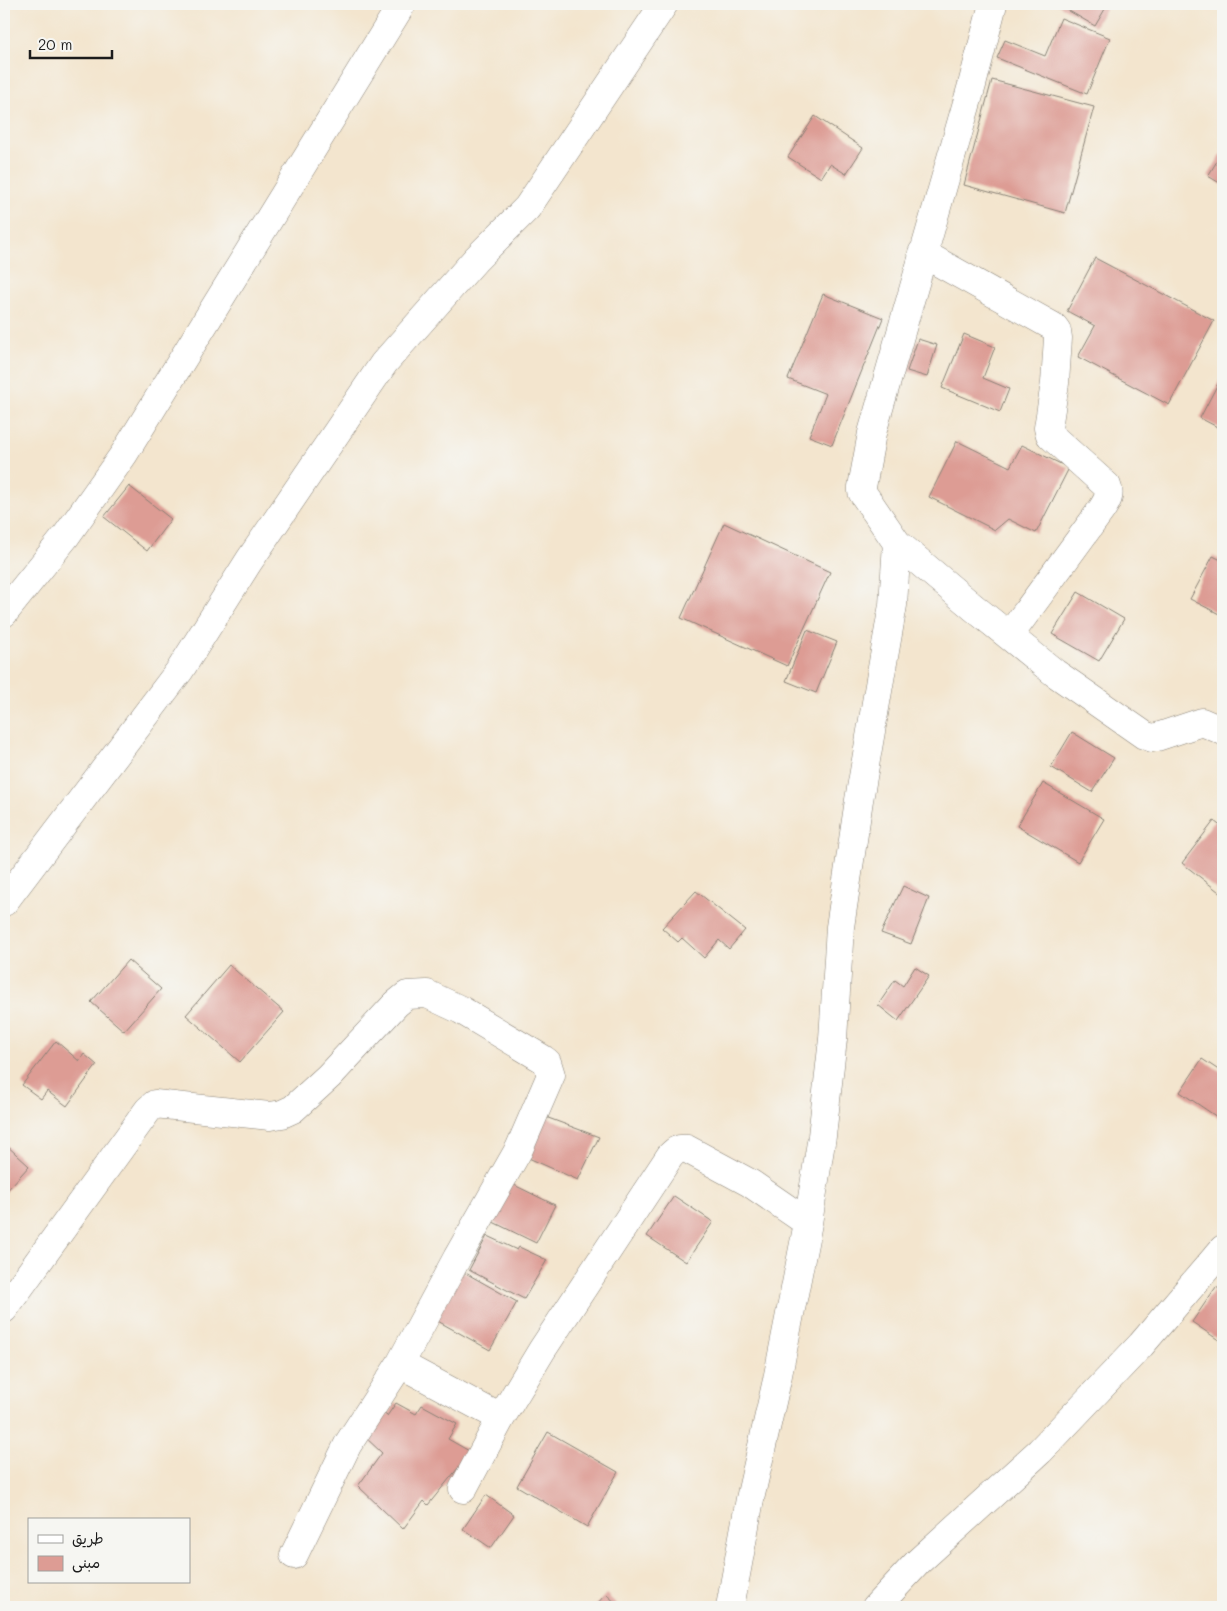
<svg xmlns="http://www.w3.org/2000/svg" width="1227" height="1611" viewBox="0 0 1227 1611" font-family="Mali,'Playpen Sans Arabic',sans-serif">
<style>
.building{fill:#dd9c94}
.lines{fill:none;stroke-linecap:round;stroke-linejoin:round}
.minor-casing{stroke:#888075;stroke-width:29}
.minor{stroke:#fff;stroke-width:28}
</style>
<rect width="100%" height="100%" fill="#f6f6f2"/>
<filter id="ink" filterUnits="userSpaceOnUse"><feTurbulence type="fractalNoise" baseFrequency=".02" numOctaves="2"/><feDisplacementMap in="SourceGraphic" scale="10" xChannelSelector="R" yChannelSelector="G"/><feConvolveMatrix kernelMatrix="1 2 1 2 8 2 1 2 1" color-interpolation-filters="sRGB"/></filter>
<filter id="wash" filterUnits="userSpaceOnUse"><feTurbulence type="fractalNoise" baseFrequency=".0096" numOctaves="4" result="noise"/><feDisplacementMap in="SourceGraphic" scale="20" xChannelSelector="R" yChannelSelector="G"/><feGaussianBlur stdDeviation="1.12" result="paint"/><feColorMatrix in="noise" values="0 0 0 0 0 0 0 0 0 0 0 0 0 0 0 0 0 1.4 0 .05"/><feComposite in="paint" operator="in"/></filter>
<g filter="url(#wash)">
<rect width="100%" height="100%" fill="#f3e5ce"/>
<g id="blocks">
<path class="building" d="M 1057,4 L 1108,4 L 1095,26 Z
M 1061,18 L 1110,38 L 1087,94 L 997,58 L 1005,40 L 1045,56 Z
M 992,80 L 1094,107 L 1065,213 L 964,185 Z
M 815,116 L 863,148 L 846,174 L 830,164 L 821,178 L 788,157 Z
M 1223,151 L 1223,185 L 1208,176 Z
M 1095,258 L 1214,321 L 1169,405 L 1078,357 L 1095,326 L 1067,311 Z
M 823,294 L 883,318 L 832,445 L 809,436 L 826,394 L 788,379 Z
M 964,334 L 995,347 L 983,378 L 1009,389 L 1000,412 L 942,388 Z
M 918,339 L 937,345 L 927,377 L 907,371 Z
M 1223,374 L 1223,430 L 1200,418 Z
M 957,441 L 1010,467 L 1022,445 L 1069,468 L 1036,533 L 1008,519 L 995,530 L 929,497 Z
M 129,486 L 171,519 L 147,551 L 104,517 Z
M 724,523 L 830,572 L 787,666 L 681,618 Z
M 1213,556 L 1223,561 L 1223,616 L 1190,599 Z
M 1078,592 L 1124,619 L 1099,661 L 1052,634 Z
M 807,630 L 837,642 L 816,693 L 786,681 Z
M 1072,732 L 1114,758 L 1092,792 L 1051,767 Z
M 1043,783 L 1104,819 L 1078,862 L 1017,826 Z
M 1214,821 L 1223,828 L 1223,895 L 1182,863 Z
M 903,886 L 929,898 L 911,944 L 881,933 Z
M 696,891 L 745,930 L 729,949 L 719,940 L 704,958 L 682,938 L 678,942 L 662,928 Z
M 128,960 L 161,989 L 124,1031 L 91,1002 Z
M 229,965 L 284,1012 L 240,1062 L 186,1015 Z
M 915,967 L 929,976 L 898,1021 L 878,1005 L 895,980 L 903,986 Z
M 56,1041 L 79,1061 L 84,1054 L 97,1065 L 67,1106 L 47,1091 L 41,1099 L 22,1085 Z
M 1202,1059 L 1223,1073 L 1223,1121 L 1180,1092 Z
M 543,1116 L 599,1137 L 578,1180 L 524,1156 Z
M 4,1143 L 29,1166 L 4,1194 Z
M 510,1183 L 555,1205 L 536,1243 L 491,1221 Z
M 674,1196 L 713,1222 L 686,1262 L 647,1236 Z
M 487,1236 L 517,1250 L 519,1247 L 547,1260 L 524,1299 L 469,1270 Z
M 462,1271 L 517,1302 L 490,1350 L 434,1319 Z
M 1223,1286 L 1223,1343 L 1192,1322 L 1216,1287 L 1221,1290 Z
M 396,1403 L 416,1414 L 422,1405 L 457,1424 L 448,1439 L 471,1452 L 428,1505 L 424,1501 L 403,1529 L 358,1486 L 382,1453 L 364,1436 L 382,1412 L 387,1416 Z
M 548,1432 L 618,1472 L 587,1527 L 517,1486 Z
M 486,1495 L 514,1515 L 491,1548 L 463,1529 Z
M 606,1594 L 620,1607 L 594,1607 Z"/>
</g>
</g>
<g filter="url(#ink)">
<use href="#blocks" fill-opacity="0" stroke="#888075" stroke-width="1"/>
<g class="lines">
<g class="minor-casing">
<path id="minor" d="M 922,253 L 1054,327 L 1057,331 L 1058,338 L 1055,383 L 1048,428 L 1050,435 L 1107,486 C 1111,495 1107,501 1102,509 L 1009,636
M 897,543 L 973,607 L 1055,673 L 1144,735 L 1152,738 L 1157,737 L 1202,722 L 1223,731
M 4,613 L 66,536 L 124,454 L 402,4
M 4,902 L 180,670 L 249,561 L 384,363 L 476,259 L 527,208 L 664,4
M 4,1309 L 148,1110 L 155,1104 L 270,1116 L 282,1114 L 293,1109 L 329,1076 L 396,1004 L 407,995 L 427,994 L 461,1010 L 543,1059 L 547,1062 L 551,1075 L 519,1149 L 457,1258 L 400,1364 L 501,1418
M 463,1489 L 501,1418 L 542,1350 L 670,1156 C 676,1150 678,1148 687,1149 L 750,1183 L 808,1223
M 294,1555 L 348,1444 L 400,1364
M 730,1607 L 750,1499 L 777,1380 L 808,1223 L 822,1136 L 833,1039 L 840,927 L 859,800 L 893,605 L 897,543 L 862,492 L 862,487 L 872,433 L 972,85 L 993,4
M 876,1607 L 918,1562 L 1040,1451 L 1141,1345 L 1223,1249"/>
</g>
<use href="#minor" class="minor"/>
</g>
</g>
<rect width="1227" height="1611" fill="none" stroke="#f6f6f2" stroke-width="20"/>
<rect x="28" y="1518" width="162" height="65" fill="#f6f6f2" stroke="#9f9f9c"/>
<rect x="38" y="1535" width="25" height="8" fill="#ffffff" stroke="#9f9f9c"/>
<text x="72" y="1544" font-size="15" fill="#1c1c1c">طريق</text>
<rect x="38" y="1556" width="25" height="15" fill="#dd9c94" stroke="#9f9f9c"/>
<text x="72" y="1568" font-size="15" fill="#1c1c1c">مبنى</text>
<path d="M30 50v8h82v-8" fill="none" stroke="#1c1c1c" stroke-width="2.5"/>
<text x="38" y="50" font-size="15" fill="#1c1c1c" stroke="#f6f6f2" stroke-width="4" paint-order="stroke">20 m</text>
</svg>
